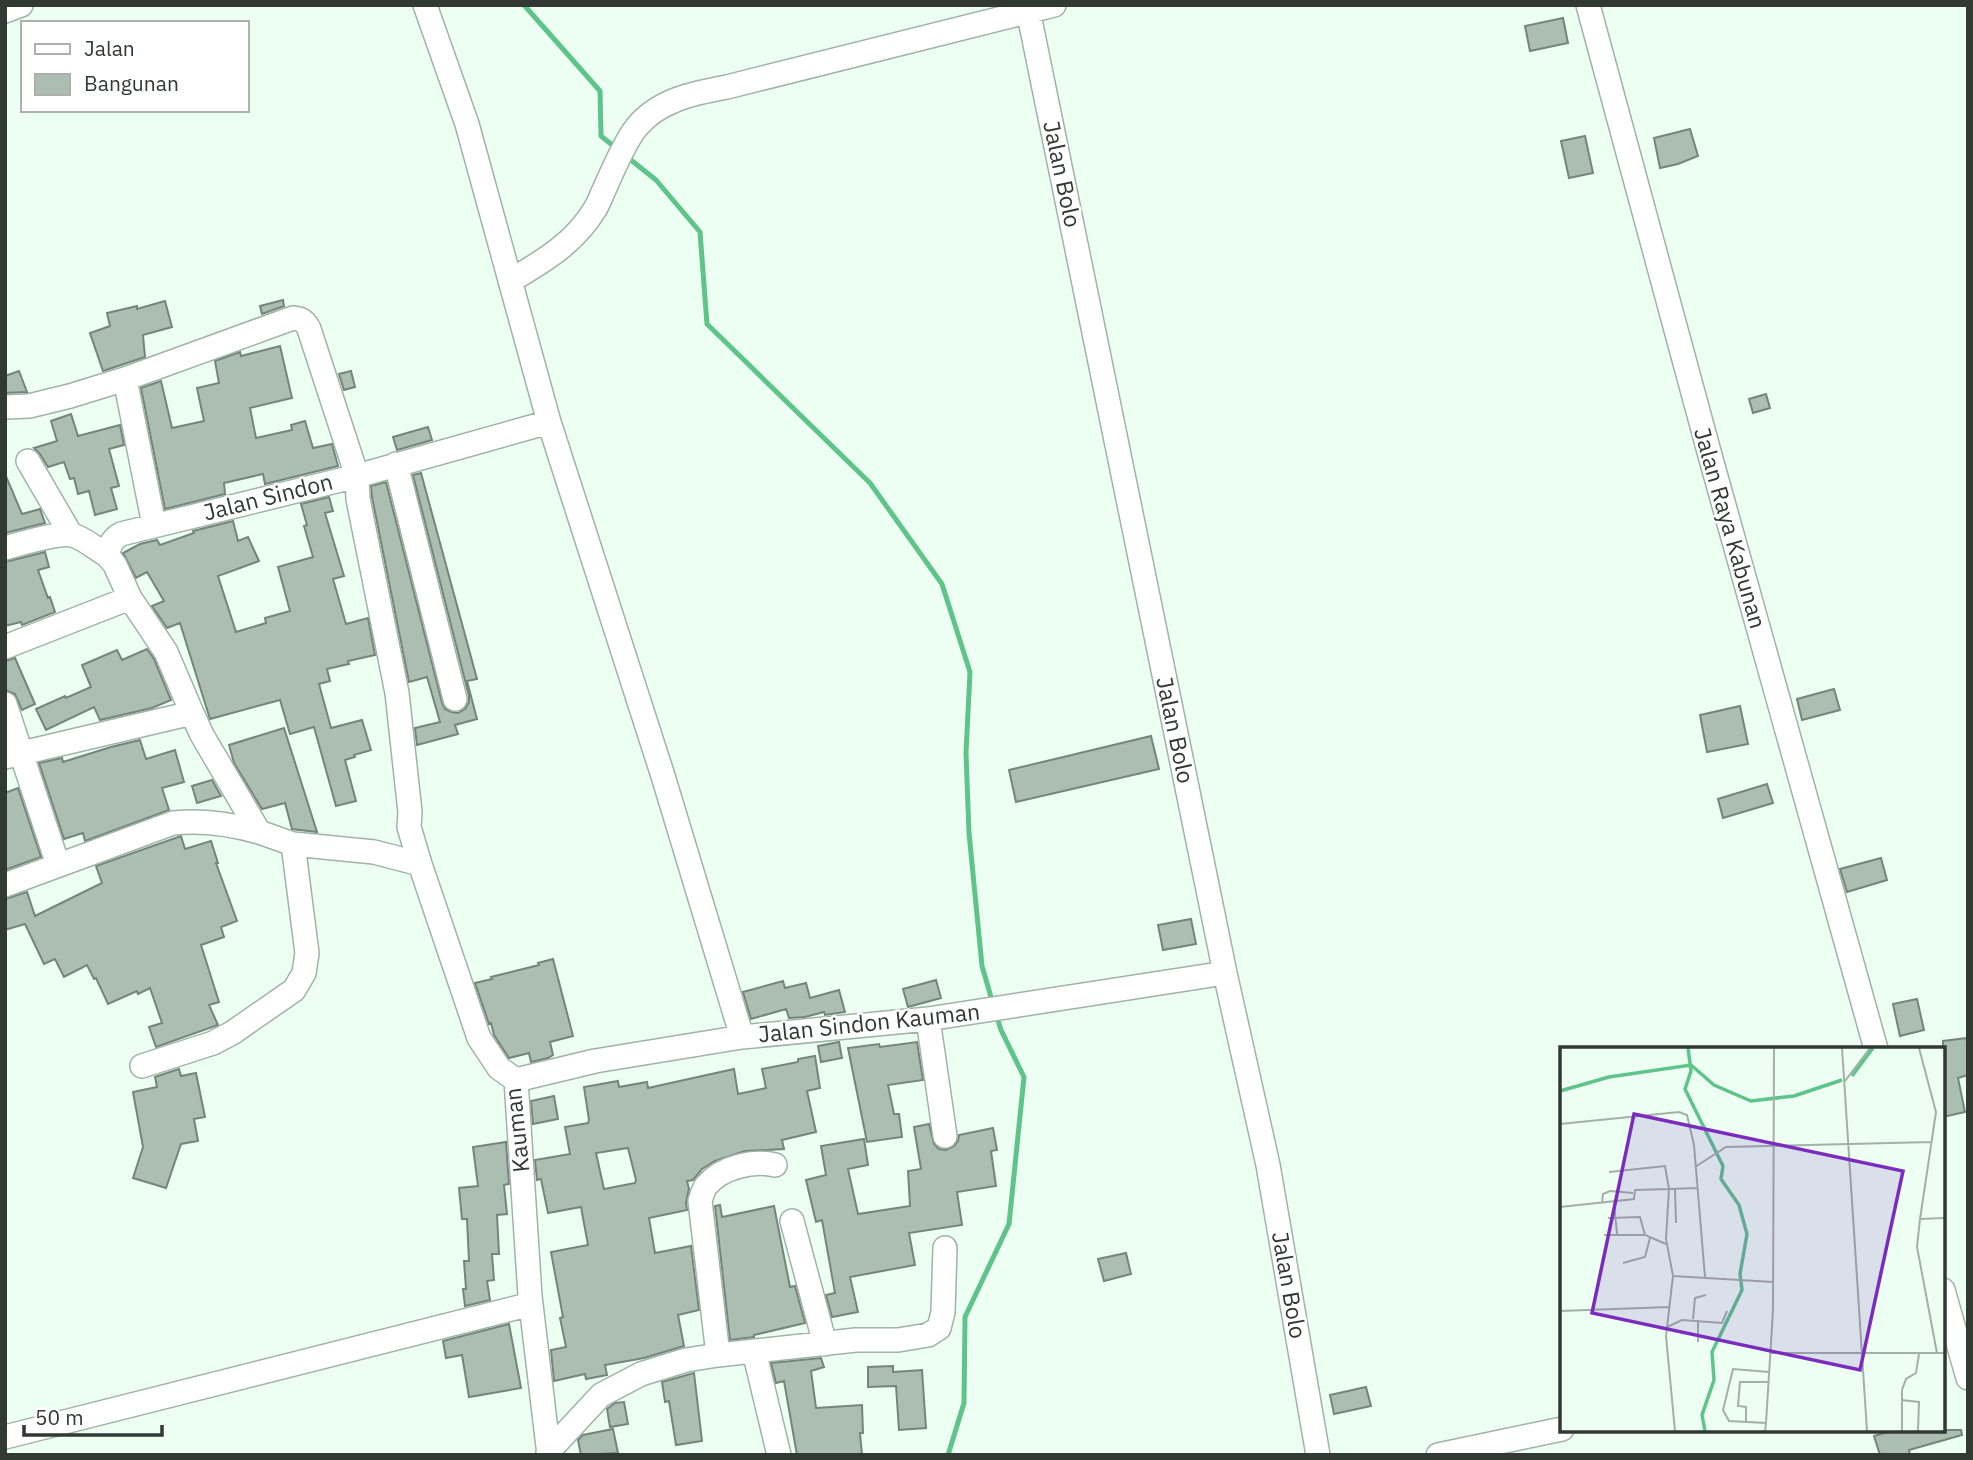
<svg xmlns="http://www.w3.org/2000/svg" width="1973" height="1460" viewBox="0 0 1973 1460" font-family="'IBM Plex Sans',sans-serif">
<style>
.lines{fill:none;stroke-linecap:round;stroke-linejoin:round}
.stream{stroke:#5fc48a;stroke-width:5}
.building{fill:#acbeb2;stroke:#74857a;stroke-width:2;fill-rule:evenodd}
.minor-casing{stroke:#a1b3a7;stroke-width:26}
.minor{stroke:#fff;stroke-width:23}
.labels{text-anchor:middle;stroke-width:5;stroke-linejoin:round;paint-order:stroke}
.street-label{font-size:23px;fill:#323934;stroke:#fff}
.inset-river{fill:none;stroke:#5fc48a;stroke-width:3.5}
.inset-road{fill:none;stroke:#a2b0a6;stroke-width:2}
.view{fill:#7b2cbf;fill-opacity:0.15;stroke:#7b2cbf;stroke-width:3.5}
.inset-edge{fill:none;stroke:#323934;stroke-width:3.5}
</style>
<rect width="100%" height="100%" fill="#ecfff2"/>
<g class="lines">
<path class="stream" d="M 524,5 L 600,91 L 601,136 L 616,148
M 626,156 L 656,180 L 700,232 L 707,324 L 870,483 L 942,584 L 970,672 L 966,753 L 969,833 L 982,966 L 993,1004
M 948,1455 L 964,1403 L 965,1317 L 1009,1224 L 1024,1077 L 1001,1030 L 996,1014"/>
</g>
<path class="building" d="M 1563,18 L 1568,43 L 1530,51 L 1525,26 Z
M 1690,129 L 1698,156 L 1678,164 L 1660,168 L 1654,138 Z
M 1585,136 L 1593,173 L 1569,178 L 1561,141 Z
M 283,300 L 284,306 L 262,314 L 260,306 Z
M 165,301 L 172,327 L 143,335 L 145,357 L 103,371 L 90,333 L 110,326 L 107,313 L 137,306 L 137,309 Z
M 280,346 L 292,398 L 250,408 L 256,438 L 292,430 L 291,425 L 305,421 L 313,448 L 332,444 L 338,466 L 265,484 L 263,474 L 224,483 L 225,494 L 165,509 L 141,388 L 161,381 L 172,428 L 204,421 L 197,388 L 219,383 L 215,361 L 240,352 L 241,356 Z
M 19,371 L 27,392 L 5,393 L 5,376 Z
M 351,371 L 355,387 L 344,390 L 339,374 Z
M 1766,394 L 1770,408 L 1753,413 L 1749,399 Z
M 71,414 L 78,436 L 120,425 L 124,445 L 109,449 L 119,486 L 111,488 L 117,509 L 95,515 L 89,491 L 78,494 L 74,478 L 70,479 L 64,462 L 48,467 L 40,454 L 34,448 L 57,441 L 51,421 Z
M 428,427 L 432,440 L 397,450 L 393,437 Z
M 421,473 L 477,679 L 467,681 L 477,719 L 455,725 L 458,734 L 417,745 L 415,728 L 440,722 L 427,677 L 409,682 L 372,497 L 371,486 L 386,482 L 442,703 L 445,709 L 451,712 L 458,713 L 465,709 L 469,702 L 469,696 L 413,475 Z
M 5,474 L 22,514 L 40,509 L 45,523 L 5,533 Z
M 329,497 L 333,511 L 325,513 L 344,576 L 333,579 L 346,624 L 368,618 L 375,655 L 348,661 L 349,664 L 327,669 L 330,681 L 319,684 L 331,728 L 362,720 L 371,750 L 354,755 L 355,757 L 345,760 L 356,801 L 336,806 L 314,727 L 290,734 L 280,700 L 210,719 L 180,623 L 167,628 L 152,606 L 164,601 L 147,572 L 136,578 L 123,553 L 140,544 L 157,540 L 160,545 L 194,533 L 193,531 L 233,521 L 238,541 L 248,537 L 259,561 L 218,576 L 236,632 L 266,623 L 265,618 L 290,611 L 278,567 L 313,557 L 304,526 L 307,525 L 301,504 Z
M 45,552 L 49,567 L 38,570 L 48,598 L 50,597 L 55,612 L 22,625 L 21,622 L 5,626 L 5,562 Z
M 147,649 L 154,659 L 171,700 L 152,708 L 100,720 L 94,707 L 46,730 L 36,709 L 65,696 L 66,698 L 91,687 L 82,665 L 117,650 L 122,660 Z
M 15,658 L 35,704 L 22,710 L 15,694 L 5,690 L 5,661 Z
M 1834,689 L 1840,710 L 1802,720 L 1797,699 Z
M 1740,706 L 1748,744 L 1707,752 L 1700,715 Z
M 284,728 L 317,832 L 292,829 L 285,803 L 262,809 L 234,763 L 229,745 Z
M 1151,736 L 1159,769 L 1016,802 L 1009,770 Z
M 140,740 L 146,759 L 175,750 L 184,782 L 162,788 L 169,810 L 85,841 L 83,833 L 64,839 L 39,763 L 62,758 L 63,762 L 111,747 Z
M 212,780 L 221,796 L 197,803 L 192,786 Z
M 1767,784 L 1773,803 L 1723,818 L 1718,799 Z
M 18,788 L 41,857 L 5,870 L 5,793 Z
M 181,836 L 185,849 L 211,841 L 218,863 L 216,863 L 237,921 L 221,927 L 224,937 L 201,945 L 219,1002 L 209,1005 L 218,1025 L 156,1047 L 149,1027 L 162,1023 L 150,988 L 138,994 L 137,991 L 108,1004 L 96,978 L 94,979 L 87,965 L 64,977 L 55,959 L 44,964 L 25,924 L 5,930 L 5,899 L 27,892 L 35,916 L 102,883 L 96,866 Z
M 1881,858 L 1887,880 L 1847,892 L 1840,869 Z
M 1191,919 L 1196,944 L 1163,950 L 1158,925 Z
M 553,959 L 573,1036 L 550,1042 L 553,1055 L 548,1058 L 531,1062 L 529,1053 L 509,1058 L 494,1035 L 491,1023 L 489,1024 L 475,983 L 492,979 L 491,977 L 539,965 L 538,963 Z
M 936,980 L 941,998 L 908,1007 L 903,989 Z
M 783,981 L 785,988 L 806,983 L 810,998 L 839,990 L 845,1012 L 825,1015 L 824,1012 L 805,1017 L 789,1018 L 786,1009 L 751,1019 L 743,992 Z
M 1917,999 L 1924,1030 L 1900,1036 L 1893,1004 Z
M 1966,1038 L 1968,1045 L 1968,1075 L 1958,1078 L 1965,1112 L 1943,1117 L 1943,1041 Z
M 839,1042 L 842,1058 L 821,1062 L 818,1046 Z
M 917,1042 L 923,1080 L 888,1085 L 894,1114 L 899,1114 L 902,1137 L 867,1142 L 848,1048 L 879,1044 L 880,1047 Z
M 815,1056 L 820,1088 L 807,1091 L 816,1132 L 782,1140 L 784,1149 L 745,1151 L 715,1161 L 702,1169 L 693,1180 L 687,1181 L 689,1189 L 686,1202 L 687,1210 L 649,1218 L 655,1253 L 691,1246 L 699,1310 L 678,1315 L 684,1346 L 644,1358 L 605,1365 L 607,1375 L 586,1379 L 585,1374 L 554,1381 L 551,1350 L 566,1347 L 560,1318 L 563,1317 L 551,1252 L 588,1245 L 581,1207 L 548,1213 L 541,1179 L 537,1180 L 535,1160 L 570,1154 L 565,1127 L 588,1123 L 589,1120 L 584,1087 L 618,1081 L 619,1087 L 647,1082 L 648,1088 L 734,1069 L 738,1094 L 766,1088 L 762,1069 L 798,1062 L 798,1059 ZM 628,1148 L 636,1180 L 635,1183 L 604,1189 L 596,1153 Z
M 179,1069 L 181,1076 L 196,1073 L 205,1117 L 194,1119 L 198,1141 L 181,1144 L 166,1188 L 133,1178 L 143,1147 L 133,1092 L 157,1087 L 155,1077 Z
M 554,1096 L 558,1119 L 533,1124 L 531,1101 Z
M 929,1124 L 934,1144 L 939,1149 L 946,1150 L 954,1146 L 958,1141 L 959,1135 L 993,1128 L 997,1150 L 991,1151 L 996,1186 L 957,1192 L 962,1225 L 909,1233 L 915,1265 L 850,1277 L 858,1312 L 832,1317 L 826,1295 L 835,1293 L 822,1220 L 816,1222 L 806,1180 L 826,1175 L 821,1146 L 864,1139 L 868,1165 L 848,1169 L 858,1214 L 910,1206 L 908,1171 L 921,1169 L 914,1127 Z
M 506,1142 L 509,1184 L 504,1185 L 507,1214 L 497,1215 L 499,1254 L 492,1254 L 494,1280 L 487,1281 L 490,1300 L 465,1306 L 463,1289 L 466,1289 L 464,1261 L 469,1261 L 467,1219 L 462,1219 L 459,1188 L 478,1186 L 473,1147 Z
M 720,1205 L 722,1217 L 774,1206 L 790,1287 L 795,1286 L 805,1323 L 754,1335 L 754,1337 L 730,1340 L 715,1206 Z
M 1126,1253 L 1131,1274 L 1104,1281 L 1098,1259 Z
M 509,1324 L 521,1388 L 469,1397 L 462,1355 L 446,1358 L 443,1341 Z
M 821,1358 L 824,1367 L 811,1371 L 816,1408 L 862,1405 L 863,1433 L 860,1433 L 862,1455 L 797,1455 L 784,1381 L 776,1383 L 771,1363 Z
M 893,1366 L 893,1372 L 922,1370 L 926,1428 L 899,1430 L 896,1386 L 868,1387 L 868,1367 Z
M 694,1373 L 702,1441 L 676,1445 L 669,1401 L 665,1402 L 662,1382 Z
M 1366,1387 L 1371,1406 L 1334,1414 L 1330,1395 Z
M 624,1402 L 628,1424 L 610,1427 L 607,1409 L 615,1403 Z
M 613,1429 L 618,1453 L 581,1455 L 578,1440 L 583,1435 Z
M 1894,1430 L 1961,1430 L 1962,1435 L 1909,1450 L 1910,1455 L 1880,1455 L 1874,1436 Z"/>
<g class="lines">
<g class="minor-casing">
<path id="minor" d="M 425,5 L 467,124 L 549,422 L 663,776 L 742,1037
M 1027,5 L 1225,973 L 1268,1165 L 1318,1455
M 1588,5 L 1711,459 L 1876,1049
M 5,11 L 21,5
M 510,281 C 542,262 575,243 595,209 C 599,203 601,196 604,190 C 611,174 626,140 636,128 C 658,100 694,93 727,87 L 1054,5
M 125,379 L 154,525
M 5,407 L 29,406 L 70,396 L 125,379 L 293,318 C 302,319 305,321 309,329 L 357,476 L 549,422
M 28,461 L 71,535
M 396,464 L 455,699
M 5,548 C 20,544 58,532 72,535 C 84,538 96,549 107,555
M 130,598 L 166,652 L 192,713
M 5,647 L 130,598 L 115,565 L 107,555 C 110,545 112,539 121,534 L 357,476 L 358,499 L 362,519 L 397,693 L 410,812 L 409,827 L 420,864 L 479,1038 L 499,1068 L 516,1080 L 530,1296 L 549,1455
M 5,704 L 58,865
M 5,757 L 192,713 L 202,735 L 259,832 L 293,844 L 374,852 L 420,864
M 5,885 L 173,823 C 202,820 231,824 259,832
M 928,1019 L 945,1136
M 142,1066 L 213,1043 L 232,1033 L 294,990 L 304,973 L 307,953 L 293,844
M 516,1080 L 595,1061 L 742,1037 L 928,1019 L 1225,973
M 792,1221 L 825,1344
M 1943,1290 L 1968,1378
M 754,1351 L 779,1455
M 718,1355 L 700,1201 C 702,1196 703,1189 707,1185 C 722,1167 753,1160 775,1165
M 5,1437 L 531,1304
M 548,1452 L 601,1395 L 641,1374 L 686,1360 L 718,1355 L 856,1340 L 898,1340 L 928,1335 L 939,1328 L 943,1312 L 945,1248
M 1438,1455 L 1562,1429"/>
</g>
<use href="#minor" class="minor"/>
</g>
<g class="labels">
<g class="street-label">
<text transform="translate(1062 174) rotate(78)" y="8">Jalan Bolo</text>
<text transform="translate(268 497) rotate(-14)" y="8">Jalan Sindon</text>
<text transform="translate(1730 528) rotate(74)" y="8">Jalan Raya Kabunan</text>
<text transform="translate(1175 730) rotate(78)" y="8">Jalan Bolo</text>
<text transform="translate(869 1023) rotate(-6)" y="8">Jalan Sindon Kauman</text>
<text transform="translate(517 1130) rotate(-96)" y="8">Kauman</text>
<text transform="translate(1289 1285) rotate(80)" y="8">Jalan Bolo</text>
</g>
</g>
<g transform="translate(1560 1047)">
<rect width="385" height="385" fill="#ecfff2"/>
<path class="inset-river" d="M 128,1 L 131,24 L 125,42 L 163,119 L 161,132 L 179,158 L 187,187 L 180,227 L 182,243 L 152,305 L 154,333 L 142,368 L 145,384M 292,29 L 313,1M 0,44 L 49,30 L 131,18 L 154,38 L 191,54 L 234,49 L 282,33"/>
<path class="inset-road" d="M 282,1 L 307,384M 359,1 L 376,65 L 360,172 L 385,171M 285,34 L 310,1M 0,77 L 119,65 L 127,68 L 134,98 L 145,230M 135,120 L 166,100 L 371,95M 49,125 L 105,119 L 109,142 L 137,141M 115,142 L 116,176M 42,156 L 43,147 L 50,144 L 73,146M 54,156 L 57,187M 0,160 L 74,152 L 75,143 L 109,142 L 106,192 L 113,229 L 106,289 L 115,384M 48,171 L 80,170 L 85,188 L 106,197M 360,172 L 357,200 L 377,306M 44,188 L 85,188M 63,216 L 85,210 L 90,191M 113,229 L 213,235M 0,264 L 109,260M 133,272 L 135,251 L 146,248M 138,273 L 138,295M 107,280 L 122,273 L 162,276 L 167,264M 211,306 L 385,306M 341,353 L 359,355 L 358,384M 186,374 L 186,360 L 178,359 L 180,335 L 209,335M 206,376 L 213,263 L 214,1M 205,384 L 206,376 L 169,374 L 163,363 L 173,322 L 209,325M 342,384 L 342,343 L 346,332 L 356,326 L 359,307"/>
<path class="view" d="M 74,67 L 343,124 L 300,323 L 32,266 Z"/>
<rect width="385" height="385" class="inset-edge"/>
</g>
<rect width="1973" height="1460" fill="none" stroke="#323934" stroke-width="14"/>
<rect x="21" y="21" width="228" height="91" fill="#ffffff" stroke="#adb0ae" stroke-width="2"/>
<rect x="35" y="44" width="35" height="10" fill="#ffffff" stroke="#adb0ae" stroke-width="2"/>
<text x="84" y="56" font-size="21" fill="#323934">Jalan</text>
<rect x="35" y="74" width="35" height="21" fill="#acbeb2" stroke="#adb0ae" stroke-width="2"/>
<text x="84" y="91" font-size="21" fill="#323934">Bangunan</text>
<path d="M24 1425v10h138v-10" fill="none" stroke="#323934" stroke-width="3.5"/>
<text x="35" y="1425" font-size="21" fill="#323934" stroke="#ffffff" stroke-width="5" paint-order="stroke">50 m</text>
</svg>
